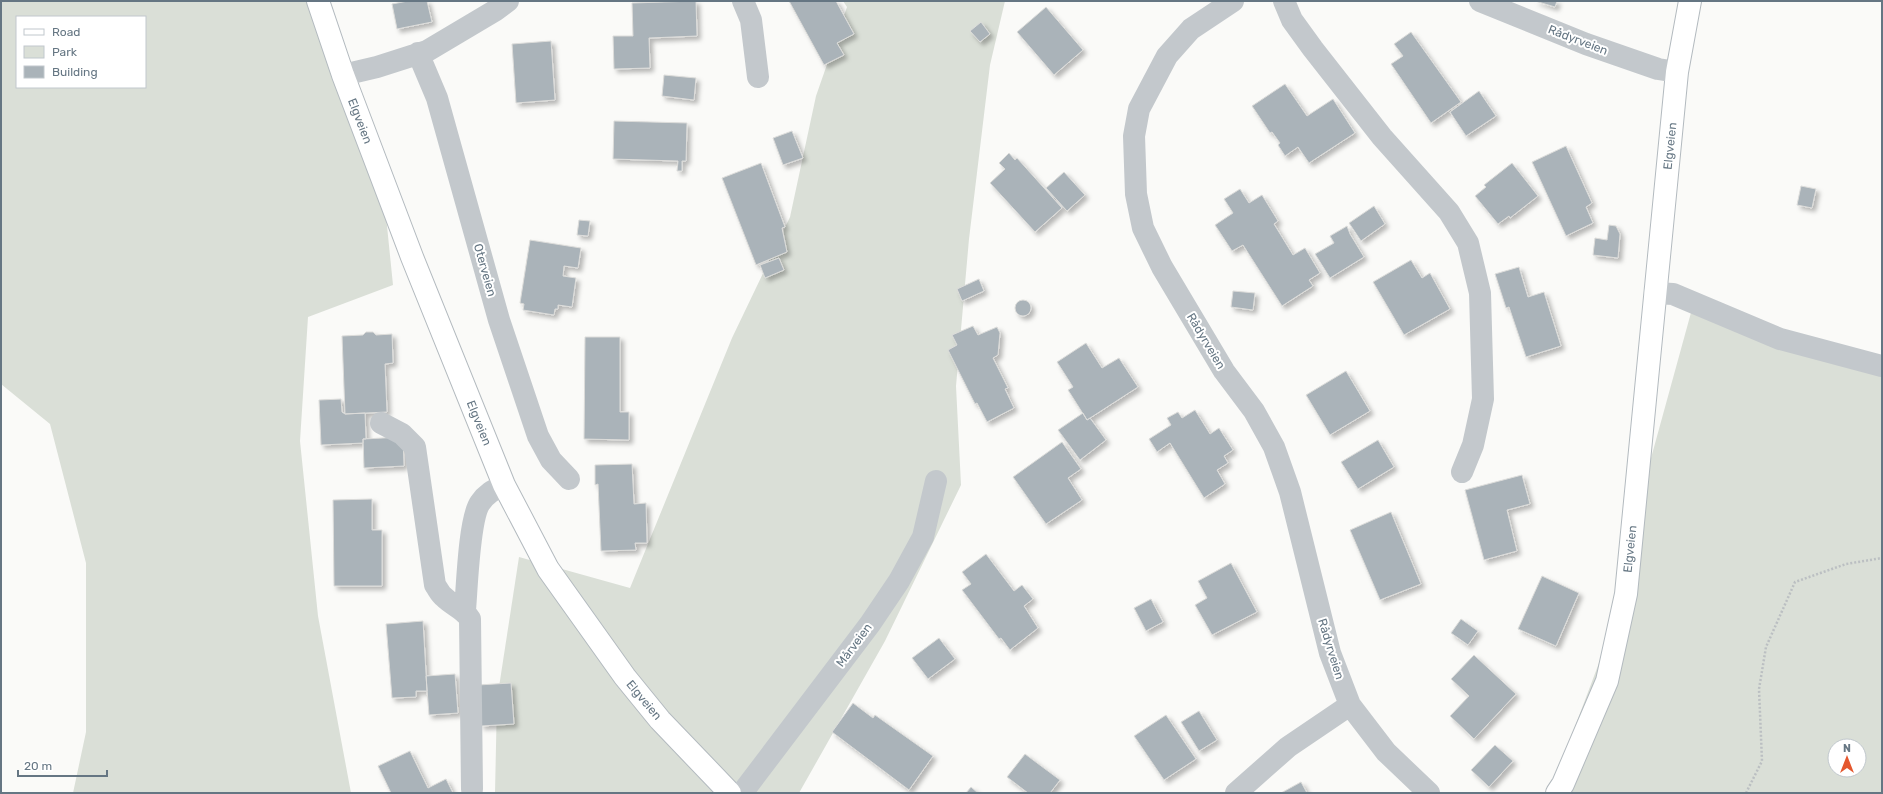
<svg xmlns="http://www.w3.org/2000/svg" width="1883" height="794" viewBox="0 0 1883 794" font-family="Rubik,sans-serif">
<style>
.green{fill:#dadfd7;fill-rule:evenodd}
.building{fill:#aab3b9;stroke:#dcdcda;filter:url(#shadow)}
.lines{fill:none;stroke-linecap:round;stroke-linejoin:round}
.secondary-casing{stroke:#b3babf;stroke-width:24}
.path{stroke:#bbbfc2;stroke-width:2.5;stroke-dasharray:2 2;stroke-linecap:butt}
.minor{stroke:#c3c8cc;stroke-width:22}
.secondary{stroke:#fff;stroke-width:22}
.labels{text-anchor:middle;stroke-width:4;stroke-linejoin:round;paint-order:stroke}
.street-label{font-size:12px;fill:#657683;stroke:#fff}
</style>
<defs>
<filter id="shadow"><feDropShadow dx="3.5" dy="3.5" stdDeviation="2" flood-color="#0004"/></filter>
</defs>
<rect width="100%" height="100%" fill="#fafaf8"/>
<path class="green" d="M 1,1 L 326,1 L 379,147 L 393,285 L 308,317 L 300,441 L 318,616 L 351,793 L 73,793 L 86,732 L 86,563 L 50,424 L 1,384 ZM 17,17 L 145,17 L 145,87 L 17,87 Z
M 843,1 L 1005,1 L 990,65 L 969,239 L 956,386 L 961,485 L 885,641 L 799,793 L 495,793 L 497,700 L 519,557 L 630,588 L 732,338 L 790,217 L 816,96 L 847,7 Z
M 1692,309 L 1882,356 L 1882,793 L 1550,793 L 1608,639 L 1648,469 ZM 1835,746 L 1859,746 L 1859,770 L 1835,770 Z"/>
<path class="building" d="M 408,1 L 427,1 L 432,22 L 397,29 L 392,4 Z
M 696,1 L 697,36 L 649,38 L 650,68 L 614,69 L 613,36 L 633,36 L 632,3 Z
M 789,1 L 836,1 L 854,34 L 837,43 L 844,55 L 824,65 Z
M 1535,1 L 1557,1 L 1555,7 Z
M 1046,7 L 1083,50 L 1054,75 L 1017,32 Z
M 981,22 L 990,34 L 980,42 L 970,31 Z
M 1411,32 L 1461,102 L 1431,123 L 1391,64 L 1403,56 L 1394,44 Z
M 551,41 L 555,100 L 516,103 L 512,44 Z
M 664,75 L 696,78 L 694,100 L 662,96 Z
M 1285,84 L 1307,116 L 1333,99 L 1355,133 L 1309,163 L 1298,147 L 1285,156 L 1278,145 L 1280,143 L 1272,132 L 1270,133 L 1252,106 Z
M 1479,91 L 1496,116 L 1466,136 L 1450,112 Z
M 614,121 L 687,123 L 686,161 L 682,161 L 682,171 L 677,171 L 678,161 L 613,159 Z
M 792,131 L 803,158 L 783,165 L 773,138 Z
M 1566,146 L 1592,203 L 1586,207 L 1593,223 L 1566,236 L 1532,162 Z
M 1009,153 L 1015,160 L 1017,158 L 1062,208 L 1035,232 L 990,183 L 1005,169 L 999,163 Z
M 761,163 L 785,227 L 782,228 L 787,252 L 756,265 L 722,178 Z
M 1512,163 L 1538,196 L 1510,218 L 1509,216 L 1498,224 L 1475,196 L 1486,187 L 1484,185 Z
M 1064,172 L 1085,195 L 1067,211 L 1046,188 Z
M 1801,186 L 1816,189 L 1812,208 L 1797,205 Z
M 1240,189 L 1249,203 L 1262,195 L 1278,221 L 1274,224 L 1293,255 L 1305,248 L 1320,273 L 1309,280 L 1313,286 L 1282,306 L 1243,245 L 1232,251 L 1215,225 L 1233,213 L 1224,199 Z
M 1374,206 L 1385,224 L 1361,241 L 1349,223 Z
M 579,220 L 590,221 L 588,236 L 577,235 Z
M 1609,225 L 1616,226 L 1620,234 L 1618,258 L 1593,255 L 1595,238 L 1607,240 Z
M 1347,226 L 1350,234 L 1364,257 L 1330,278 L 1315,254 L 1334,243 L 1330,236 Z
M 530,240 L 581,248 L 578,268 L 564,266 L 563,276 L 576,278 L 572,307 L 558,305 L 558,309 L 555,309 L 554,315 L 523,310 L 524,304 L 520,303 Z
M 779,258 L 784,270 L 765,278 L 760,265 Z
M 1411,260 L 1422,278 L 1430,273 L 1450,309 L 1404,335 L 1373,282 Z
M 1519,267 L 1528,297 L 1544,292 L 1561,346 L 1526,357 L 1509,307 L 1506,308 L 1495,274 Z
M 979,279 L 984,291 L 962,301 L 957,289 Z
M 1233,291 L 1255,293 L 1253,310 L 1231,307 Z
M1015 308a8 8 0 1 1 16 0a8 8 0 1 1-16 0Z
M 973,326 L 978,335 L 997,327 L 1000,333 L 998,355 L 993,358 L 1008,388 L 1005,389 L 1014,408 L 987,422 L 977,403 L 975,404 L 948,350 L 957,345 L 952,335 Z
M 366,332 L 373,332 L 376,335 L 392,334 L 393,363 L 385,364 L 387,412 L 345,414 L 342,336 L 363,335 Z
M 585,337 L 620,337 L 620,412 L 629,412 L 629,440 L 584,439 Z
M 1086,343 L 1102,368 L 1119,358 L 1138,387 L 1087,420 L 1068,390 L 1073,387 L 1057,362 Z
M 1346,371 L 1370,411 L 1330,435 L 1306,395 Z
M 341,399 L 342,412 L 345,414 L 365,413 L 366,439 L 363,439 L 363,443 L 321,445 L 319,400 Z
M 1195,410 L 1210,434 L 1219,428 L 1233,450 L 1224,456 L 1228,463 L 1217,470 L 1225,484 L 1204,498 L 1170,443 L 1157,452 L 1149,439 L 1171,425 L 1167,418 L 1178,412 L 1182,418 Z
M 1083,413 L 1087,420 L 1090,418 L 1106,440 L 1080,460 L 1058,430 Z
M 403,437 L 404,466 L 364,468 L 363,439 Z
M 1378,440 L 1394,467 L 1358,489 L 1341,462 Z
M 1062,442 L 1081,469 L 1068,478 L 1082,500 L 1046,524 L 1013,477 Z
M 632,464 L 634,504 L 646,503 L 647,543 L 635,543 L 636,550 L 601,551 L 598,484 L 595,485 L 595,465 Z
M 1522,475 L 1530,504 L 1507,510 L 1517,551 L 1484,560 L 1465,490 Z
M 372,499 L 372,530 L 382,530 L 382,586 L 334,586 L 333,500 Z
M 1391,512 L 1421,584 L 1380,600 L 1350,530 Z
M 986,554 L 1014,591 L 1022,585 L 1033,599 L 1024,606 L 1038,628 L 1010,650 L 1001,638 L 999,639 L 962,590 L 971,584 L 962,572 Z
M 1231,563 L 1257,612 L 1212,635 L 1195,605 L 1207,598 L 1198,581 Z
M 1542,576 L 1579,593 L 1556,646 L 1518,629 Z
M 1151,599 L 1163,622 L 1146,631 L 1134,608 Z
M 1461,619 L 1478,631 L 1468,645 L 1451,633 Z
M 423,621 L 427,691 L 416,691 L 416,697 L 392,698 L 386,624 Z
M 939,638 L 955,659 L 928,679 L 912,658 Z
M 1474,655 L 1516,694 L 1474,739 L 1450,716 L 1469,696 L 1451,679 Z
M 455,674 L 458,713 L 429,715 L 426,676 Z
M 511,683 L 514,724 L 481,726 L 478,685 Z
M 853,703 L 873,718 L 875,715 L 933,756 L 909,790 L 832,732 Z
M 1199,711 L 1217,740 L 1199,751 L 1181,722 Z
M 1166,715 L 1196,759 L 1164,780 L 1134,736 Z
M 1495,745 L 1513,761 L 1489,787 L 1471,770 Z
M 410,751 L 428,788 L 446,779 L 453,793 L 391,793 L 378,766 Z
M 1025,754 L 1060,780 L 1050,793 L 1028,793 L 1007,777 Z
M 1301,782 L 1307,793 L 1281,793 Z
M 971,787 L 978,793 L 966,793 Z"/>
<g class="lines">
<g class="secondary-casing">
<path id="secondary" d="M 318,1 L 343,75 L 412,257 L 504,485 L 548,569 L 625,677 L 660,720 L 730,793
M 1557,793 L 1563,784 L 1607,681 L 1626,594 L 1677,72 L 1690,1"/>
</g>
<path class="path" d="M 1746,793 L 1762,761 L 1759,689 L 1766,647 L 1795,582 L 1846,564 L 1882,558"/>
<path class="minor" d="M 743,1 L 751,20 L 758,77
M 1233,1 L 1191,29 L 1167,56 L 1139,109 L 1134,136 L 1136,194 L 1143,228 L 1162,267 L 1224,371 L 1254,411 L 1274,447 L 1290,492 L 1330,653 L 1350,705 L 1386,752 L 1429,793
M 1284,1 L 1292,20 L 1313,49 L 1382,137 L 1449,212 L 1468,243 L 1480,293 L 1483,399 L 1473,445 L 1462,472
M 1480,1 L 1586,44 L 1658,69 L 1677,72
M 418,53 L 437,98 L 499,320 L 538,436 L 551,460 L 569,479
M 343,75 L 377,67 L 427,51 L 496,10 L 508,1
M 1655,293 L 1673,294 L 1780,339 L 1882,366
M 381,423 L 402,434 L 415,447 L 435,585 C 438,589 440,594 444,597 C 453,606 464,609 470,619 L 472,789
M 465,610 C 467,588 469,519 480,503 C 486,494 493,490 504,485
M 742,793 L 870,624 L 899,581 L 923,537 L 936,481
M 1236,793 L 1288,747 L 1350,705"/>
<use href="#secondary" class="secondary"/>
</g>
<g class="labels">
<g class="street-label">
<text transform="translate(1578 40) rotate(21)" y="4">Rådyrveien</text>
<text transform="translate(360 121) rotate(69)" y="4">Elgveien</text>
<text transform="translate(1670 146) rotate(-84)" y="4">Elgveien</text>
<text transform="translate(485 270) rotate(74)" y="4">Oterveien</text>
<text transform="translate(1206 341) rotate(59)" y="4">Rådyrveien</text>
<text transform="translate(479 423) rotate(68)" y="4">Elgveien</text>
<text transform="translate(1630 549) rotate(-84)" y="4">Elgveien</text>
<text transform="translate(854 645) rotate(-53)" y="4">Mårveien</text>
<text transform="translate(1331 649) rotate(73)" y="4">Rådyrveien</text>
<text transform="translate(644 700) rotate(50)" y="4">Elgveien</text>
</g>
</g>
<rect width="1883" height="794" fill="none" stroke="#657683" stroke-width="4"/>
<rect x="16" y="16" width="130" height="72" fill="#ffffff" stroke="#c1c8cd"/>
<rect x="24" y="29" width="20" height="6" fill="#ffffff" stroke="#c1c8cd"/>
<text x="52" y="36" font-size="12" fill="#657683">Road</text>
<rect x="24" y="46" width="20" height="12" fill="#dadfd7" stroke="#c1c8cd"/>
<text x="52" y="56" font-size="12" fill="#657683">Park</text>
<rect x="24" y="66" width="20" height="12" fill="#aab3b9" stroke="#c1c8cd"/>
<text x="52" y="76" font-size="12" fill="#657683">Building</text>
<g transform="translate(1847 758)"><circle r="19" fill="#ffffff" stroke="#c1c8cd"/>
<path d="M0-3L7 15L0 10L-7 15Z" fill="#e4572e"/>
<text y="-6" font-size="11" font-weight="bold" text-anchor="middle" fill="#657683">N</text>
</g>
<path d="M18 770v6h89v-6" fill="none" stroke="#657683" stroke-width="2"/>
<text x="24" y="770" font-size="12" fill="#657683" stroke="#ffffff" stroke-width="3" paint-order="stroke">20 m</text>
</svg>
